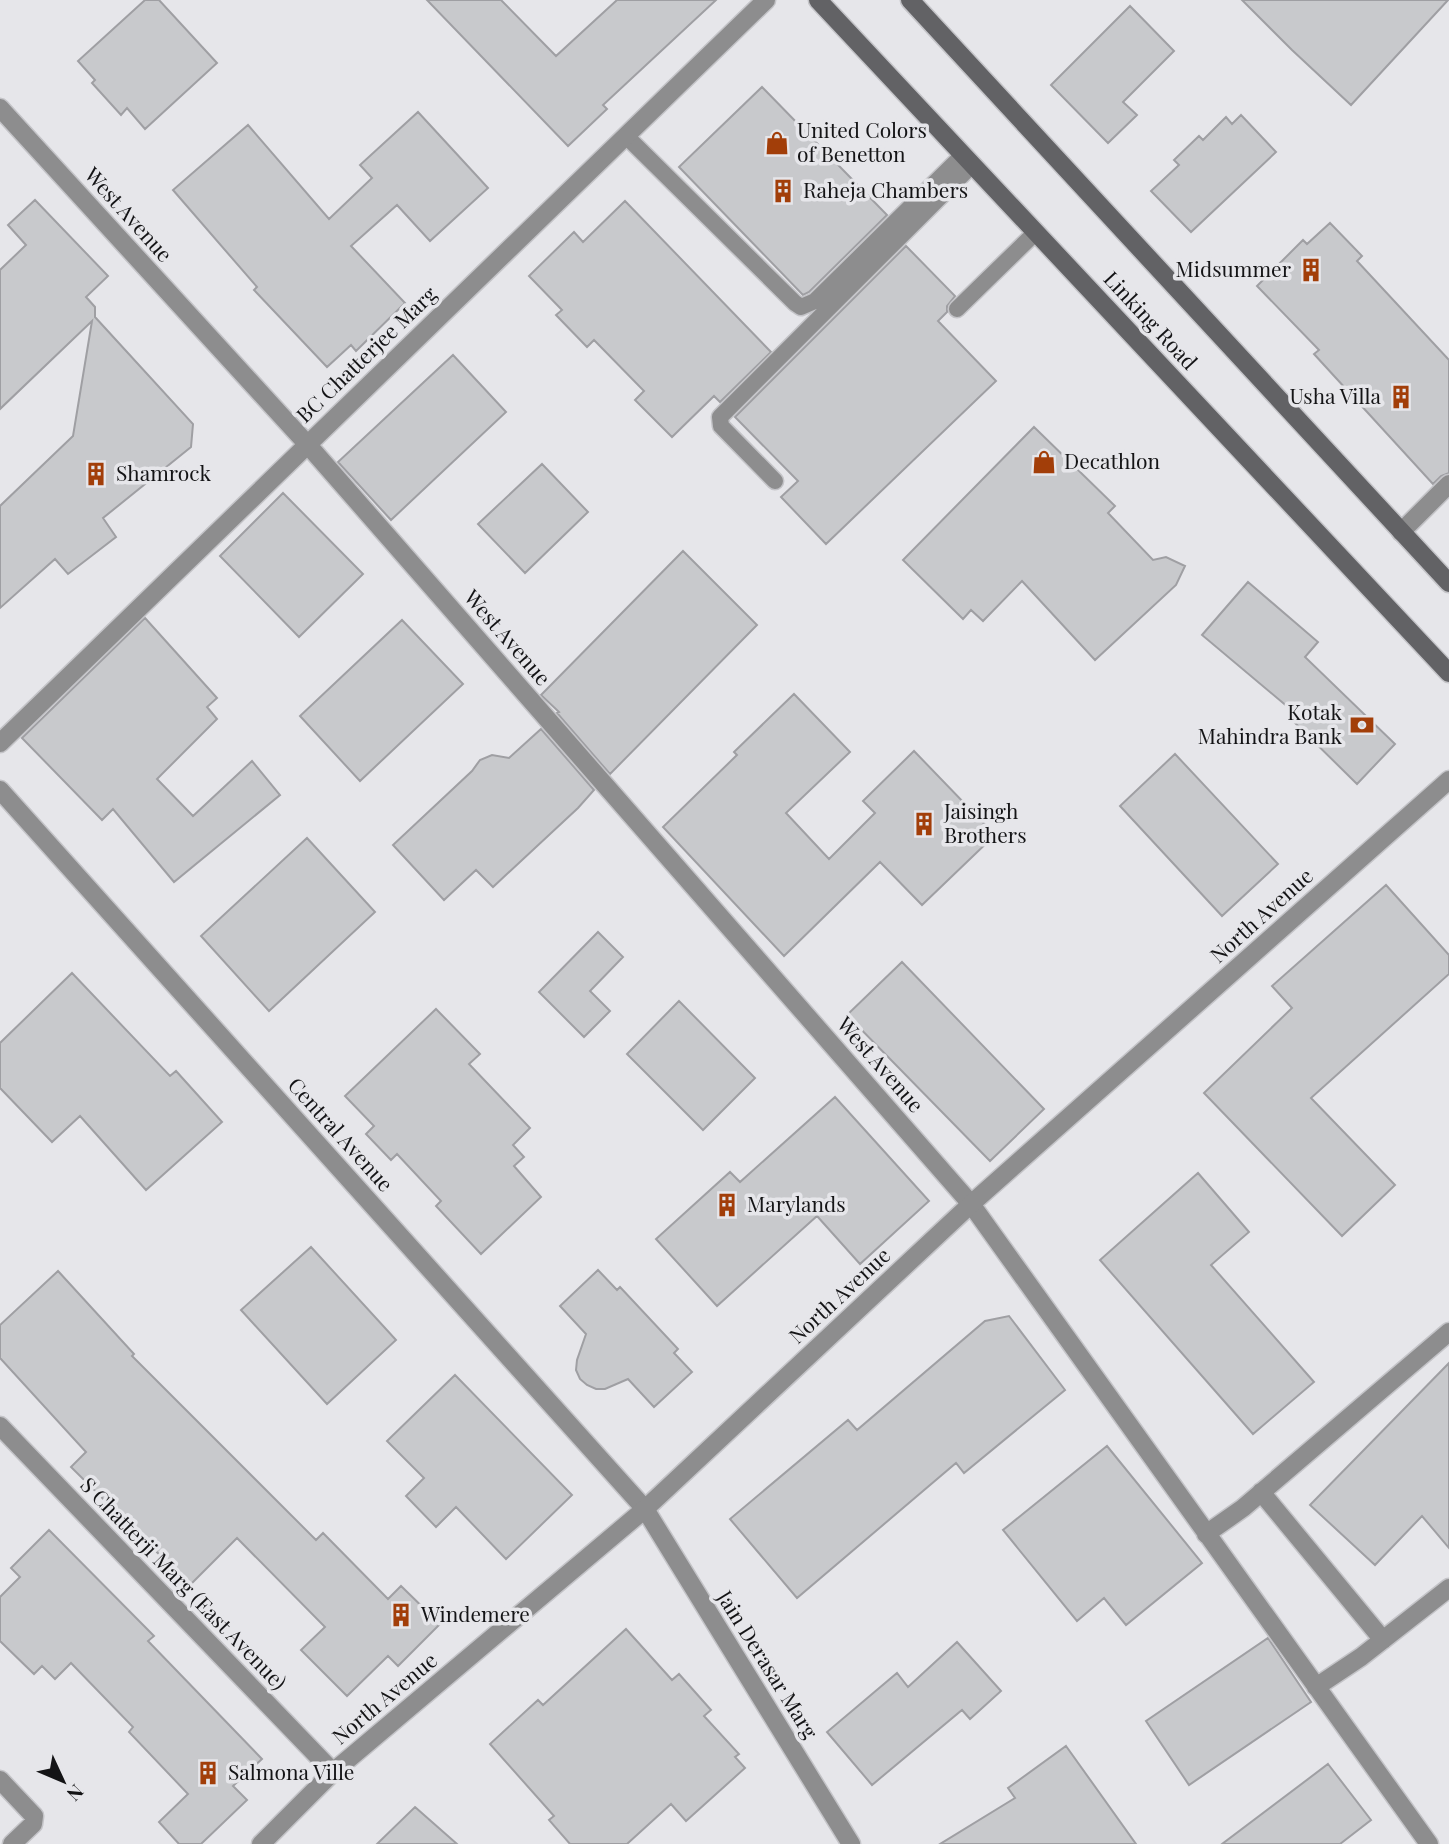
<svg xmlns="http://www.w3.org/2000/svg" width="1449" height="1844" viewBox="0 0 1449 1844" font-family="'Playfair Display',serif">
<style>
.building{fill:#c8c9cc;stroke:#9f9fa3;stroke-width:2}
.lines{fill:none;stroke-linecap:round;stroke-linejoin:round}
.service-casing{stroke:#c4c4c8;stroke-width:19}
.minor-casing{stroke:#c4c4c8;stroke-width:21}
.tertiary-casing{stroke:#c4c4c8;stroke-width:21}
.secondary-casing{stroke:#c4c4c8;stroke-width:21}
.service{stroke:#8d8d8e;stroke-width:16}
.minor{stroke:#8d8d8e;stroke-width:18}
.tertiary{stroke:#8d8d8e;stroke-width:18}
.secondary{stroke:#626265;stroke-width:18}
.labels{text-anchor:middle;stroke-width:7;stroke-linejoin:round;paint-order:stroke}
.poi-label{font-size:21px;fill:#141416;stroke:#e6e6ea;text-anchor:start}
.street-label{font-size:21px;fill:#141416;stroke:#e6e6ea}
</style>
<rect width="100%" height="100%" fill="#e6e6ea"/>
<path class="building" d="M 145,0 L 159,0 L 217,63 L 145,129 L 127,108 L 121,115 L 92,83 L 95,80 L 78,61 Z
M 427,0 L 501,0 L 556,56 L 617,0 L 716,0 L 603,105 L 607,109 L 568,146 Z
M 1242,0 L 1448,0 L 1351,105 L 1292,50 Z
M 1130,6 L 1174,51 L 1123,102 L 1137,115 L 1108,143 L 1051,85 Z
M 762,87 L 887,215 L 809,292 L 803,295 L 679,167 Z
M 418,112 L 488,188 L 430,241 L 397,205 L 351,246 L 405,303 L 356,351 L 351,345 L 327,367 L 254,290 L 257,287 L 173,190 L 248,125 L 329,219 L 372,178 L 360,165 Z
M 1241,115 L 1276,152 L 1191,232 L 1151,191 L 1179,165 L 1174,160 L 1199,136 L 1203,140 L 1226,117 L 1232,124 Z
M 35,200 L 108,276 L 86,297 L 95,307 L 95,317 L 193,424 L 191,447 L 103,518 L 116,537 L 68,574 L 55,559 L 0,608 L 0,506 L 73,436 L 92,321 L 0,409 L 0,270 L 26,245 L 8,225 Z
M 625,201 L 771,352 L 720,402 L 714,396 L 672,437 L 635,400 L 644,391 L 594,340 L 587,347 L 556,315 L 562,310 L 529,276 L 574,232 L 583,242 Z
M 1330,223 L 1362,256 L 1357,261 L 1449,360 L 1449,473 L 1441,476 L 1433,484 L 1314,354 L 1319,350 L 1257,286 L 1303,240 L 1307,244 Z
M 906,246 L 955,296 L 947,306 L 947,312 L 938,321 L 996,381 L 826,544 L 781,497 L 798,481 L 735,417 Z
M 453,355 L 506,412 L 391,520 L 338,462 Z
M 1034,427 L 1115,506 L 1108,513 L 1153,560 L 1166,557 L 1185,566 L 1176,585 L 1095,660 L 1022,581 L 983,621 L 971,610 L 963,619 L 903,560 Z
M 542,464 L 588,512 L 525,573 L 478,524 Z
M 283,493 L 363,574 L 299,637 L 220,556 Z
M 683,551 L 757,625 L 610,774 L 557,713 L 559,712 L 541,695 Z
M 1248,582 L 1318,642 L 1305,657 L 1395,744 L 1357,784 L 1290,718 L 1295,713 L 1202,635 Z
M 145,618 L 217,698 L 207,707 L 217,719 L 157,779 L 193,816 L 252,761 L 280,795 L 174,882 L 113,809 L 102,820 L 22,738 Z
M 402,620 L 463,684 L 360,781 L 300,716 Z
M 794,694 L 850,752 L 786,813 L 829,859 L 875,813 L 863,801 L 914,751 L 995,835 L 922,905 L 880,862 L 784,956 L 663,827 L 737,755 L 734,752 Z
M 541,729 L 594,790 L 578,808 L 493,887 L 476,870 L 444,900 L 393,845 L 472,771 L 480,760 L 492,755 L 509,758 Z
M 1175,754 L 1278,864 L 1222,916 L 1120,806 Z
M 307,838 L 375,912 L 269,1011 L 201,936 Z
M 1386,885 L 1449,955 L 1449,974 L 1311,1098 L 1395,1185 L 1342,1236 L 1204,1093 L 1292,1008 L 1272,986 Z
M 598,932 L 623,957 L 590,991 L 610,1011 L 584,1037 L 539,992 Z
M 902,962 L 1044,1109 L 990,1161 L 847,1015 Z
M 72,973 L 170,1076 L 176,1071 L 222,1122 L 146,1190 L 80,1116 L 52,1142 L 0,1088 L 0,1043 Z
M 679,1001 L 755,1078 L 703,1130 L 627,1054 Z
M 436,1009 L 480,1054 L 469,1064 L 530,1128 L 513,1145 L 524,1157 L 514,1166 L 541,1197 L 481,1254 L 436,1206 L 441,1201 L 397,1154 L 391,1160 L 366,1134 L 374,1126 L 345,1096 Z
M 835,1097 L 929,1201 L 860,1264 L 817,1216 L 717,1306 L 656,1239 L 730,1172 L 740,1182 Z
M 1198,1173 L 1249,1232 L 1211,1265 L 1314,1382 L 1253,1434 L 1100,1260 Z
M 311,1247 L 396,1340 L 327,1404 L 241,1310 Z
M 598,1270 L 617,1290 L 620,1287 L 678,1349 L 674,1353 L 692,1372 L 654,1407 L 628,1379 L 605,1389 L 596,1389 L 587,1385 L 580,1379 L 576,1370 L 577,1360 L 586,1334 L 560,1306 Z
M 58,1271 L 134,1354 L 132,1356 L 316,1540 L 323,1533 L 388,1599 L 401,1586 L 440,1624 L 398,1666 L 388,1656 L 347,1696 L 301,1650 L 325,1627 L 237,1538 L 190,1585 L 71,1467 L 86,1452 L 0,1358 L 0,1325 Z
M 1009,1316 L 1065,1390 L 964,1473 L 956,1463 L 797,1598 L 730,1519 L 848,1420 L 857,1430 L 985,1321 Z
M 1449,1363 L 1449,1548 L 1422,1516 L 1375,1565 L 1310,1505 Z
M 455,1375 L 572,1495 L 506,1559 L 456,1507 L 436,1527 L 406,1496 L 424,1478 L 387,1441 Z
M 1107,1446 L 1202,1563 L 1126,1625 L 1104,1598 L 1077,1621 L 1003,1530 Z
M 49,1530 L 154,1636 L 148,1641 L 262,1759 L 233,1786 L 247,1800 L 201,1844 L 179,1844 L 159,1822 L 188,1794 L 129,1732 L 133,1727 L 71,1663 L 55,1679 L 42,1666 L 34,1674 L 0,1641 L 0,1597 L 20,1577 L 11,1568 Z
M 626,1629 L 672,1680 L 679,1674 L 711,1710 L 704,1716 L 739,1754 L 735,1757 L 745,1768 L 686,1821 L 671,1804 L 627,1844 L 570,1844 L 549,1820 L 554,1816 L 490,1744 L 538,1700 L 543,1705 Z
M 1268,1638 L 1311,1702 L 1189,1785 L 1146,1721 Z
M 957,1642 L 1001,1691 L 970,1719 L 962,1710 L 872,1785 L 827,1732 L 897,1673 L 908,1687 Z
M 1066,1746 L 1136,1844 L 940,1844 L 1015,1798 L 1008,1788 Z
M 1328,1764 L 1371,1820 L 1340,1844 L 1222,1844 Z
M 415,1807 L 457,1844 L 377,1844 Z"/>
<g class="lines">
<g class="service-casing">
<path id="service" d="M 626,136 L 795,303 L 801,307 L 815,301 L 963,155
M 957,309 L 1035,233
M 775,481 L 721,426 L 720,417 L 972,165"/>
</g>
<g class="minor-casing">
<path id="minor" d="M 0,108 L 308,445 L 971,1204 L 1429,1844
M 1401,532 L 1449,484
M 0,743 L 766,0
M 0,790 L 645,1509 L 851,1844
M 0,1426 L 333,1772
M 1261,1492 L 1383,1640
M 1206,1534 L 1243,1508 L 1449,1332
M 1316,1687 L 1361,1657 L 1449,1588
M 0,1780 L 34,1816 L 33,1824 L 12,1844"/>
</g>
<g class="tertiary-casing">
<path id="tertiary" d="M 261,1844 L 333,1772 L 645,1509 L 971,1204 L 1449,780"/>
</g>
<g class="secondary-casing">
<path id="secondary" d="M 818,0 L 1449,673
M 910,0 L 1449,583"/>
</g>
<use href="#service" class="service"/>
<use href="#minor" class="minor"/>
<use href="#tertiary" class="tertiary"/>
<use href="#secondary" class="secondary"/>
</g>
<defs>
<g id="shop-bare" transform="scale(1.89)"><path d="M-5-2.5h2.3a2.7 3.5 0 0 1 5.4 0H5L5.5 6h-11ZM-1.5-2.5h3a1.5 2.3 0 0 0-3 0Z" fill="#a23e09" stroke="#e6e6ea" stroke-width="2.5" paint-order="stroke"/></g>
<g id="building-bare" transform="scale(1.89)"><path d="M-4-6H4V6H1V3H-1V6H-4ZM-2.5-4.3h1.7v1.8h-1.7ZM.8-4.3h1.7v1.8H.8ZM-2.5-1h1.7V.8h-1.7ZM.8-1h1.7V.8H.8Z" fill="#a23e09" stroke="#e6e6ea" stroke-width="2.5" paint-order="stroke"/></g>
<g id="bank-bare" transform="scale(1.89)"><path d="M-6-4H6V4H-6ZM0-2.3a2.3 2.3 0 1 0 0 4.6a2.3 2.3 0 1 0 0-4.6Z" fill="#a23e09" stroke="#e6e6ea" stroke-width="2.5" paint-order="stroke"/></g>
</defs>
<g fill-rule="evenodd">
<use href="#shop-bare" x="777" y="143"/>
<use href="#building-bare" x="783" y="191"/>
<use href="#building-bare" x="1311" y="270"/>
<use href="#building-bare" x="1401" y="397"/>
<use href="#shop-bare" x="1044" y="462"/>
<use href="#building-bare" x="96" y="474"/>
<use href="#bank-bare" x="1362" y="725"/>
<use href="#building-bare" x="924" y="824"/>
<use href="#building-bare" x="727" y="1205"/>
<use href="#building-bare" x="401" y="1615"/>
<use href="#building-bare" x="208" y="1773"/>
</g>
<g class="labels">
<g class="poi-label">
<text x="797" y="138">United Colors<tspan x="797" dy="24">of Benetton</tspan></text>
<text x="803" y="198">Raheja Chambers</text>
<text x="1291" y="277" text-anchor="end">Midsummer</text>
<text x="1381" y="404" text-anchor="end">Usha Villa</text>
<text x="1064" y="469">Decathlon</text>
<text x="116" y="481">Shamrock</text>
<text x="1342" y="720" text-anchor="end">Kotak<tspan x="1342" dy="24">Mahindra Bank</tspan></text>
<text x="944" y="819">Jaisingh<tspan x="944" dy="24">Brothers</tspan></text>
<text x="747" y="1212">Marylands</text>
<text x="421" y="1622">Windemere</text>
<text x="228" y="1780">Salmona Ville</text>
</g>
<g class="street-label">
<text transform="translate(128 215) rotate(48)" y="7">West Avenue</text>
<text transform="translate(1150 321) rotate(47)" y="7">Linking Road</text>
<text transform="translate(367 355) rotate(-44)" y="7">BC Chatterjee Marg</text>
<text transform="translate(507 638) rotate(49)" y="7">West Avenue</text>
<text transform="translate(1262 916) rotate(-42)" y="7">North Avenue</text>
<text transform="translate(880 1065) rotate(49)" y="7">West Avenue</text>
<text transform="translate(340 1135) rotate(48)" y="7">Central Avenue</text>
<text transform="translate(840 1296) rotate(-43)" y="7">North Avenue</text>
<text transform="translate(183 1584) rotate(46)" y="7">S Chatterji Marg (East Avenue)</text>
<text transform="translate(767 1665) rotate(58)" y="7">Jain Derasar Marg</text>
<text transform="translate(385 1699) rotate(-40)" y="7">North Avenue</text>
</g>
</g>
<g transform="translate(63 1781) rotate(134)" stroke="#e6e6ea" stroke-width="5" paint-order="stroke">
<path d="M0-5L12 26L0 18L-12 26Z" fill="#141416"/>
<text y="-10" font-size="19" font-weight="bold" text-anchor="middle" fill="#141416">N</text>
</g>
</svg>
